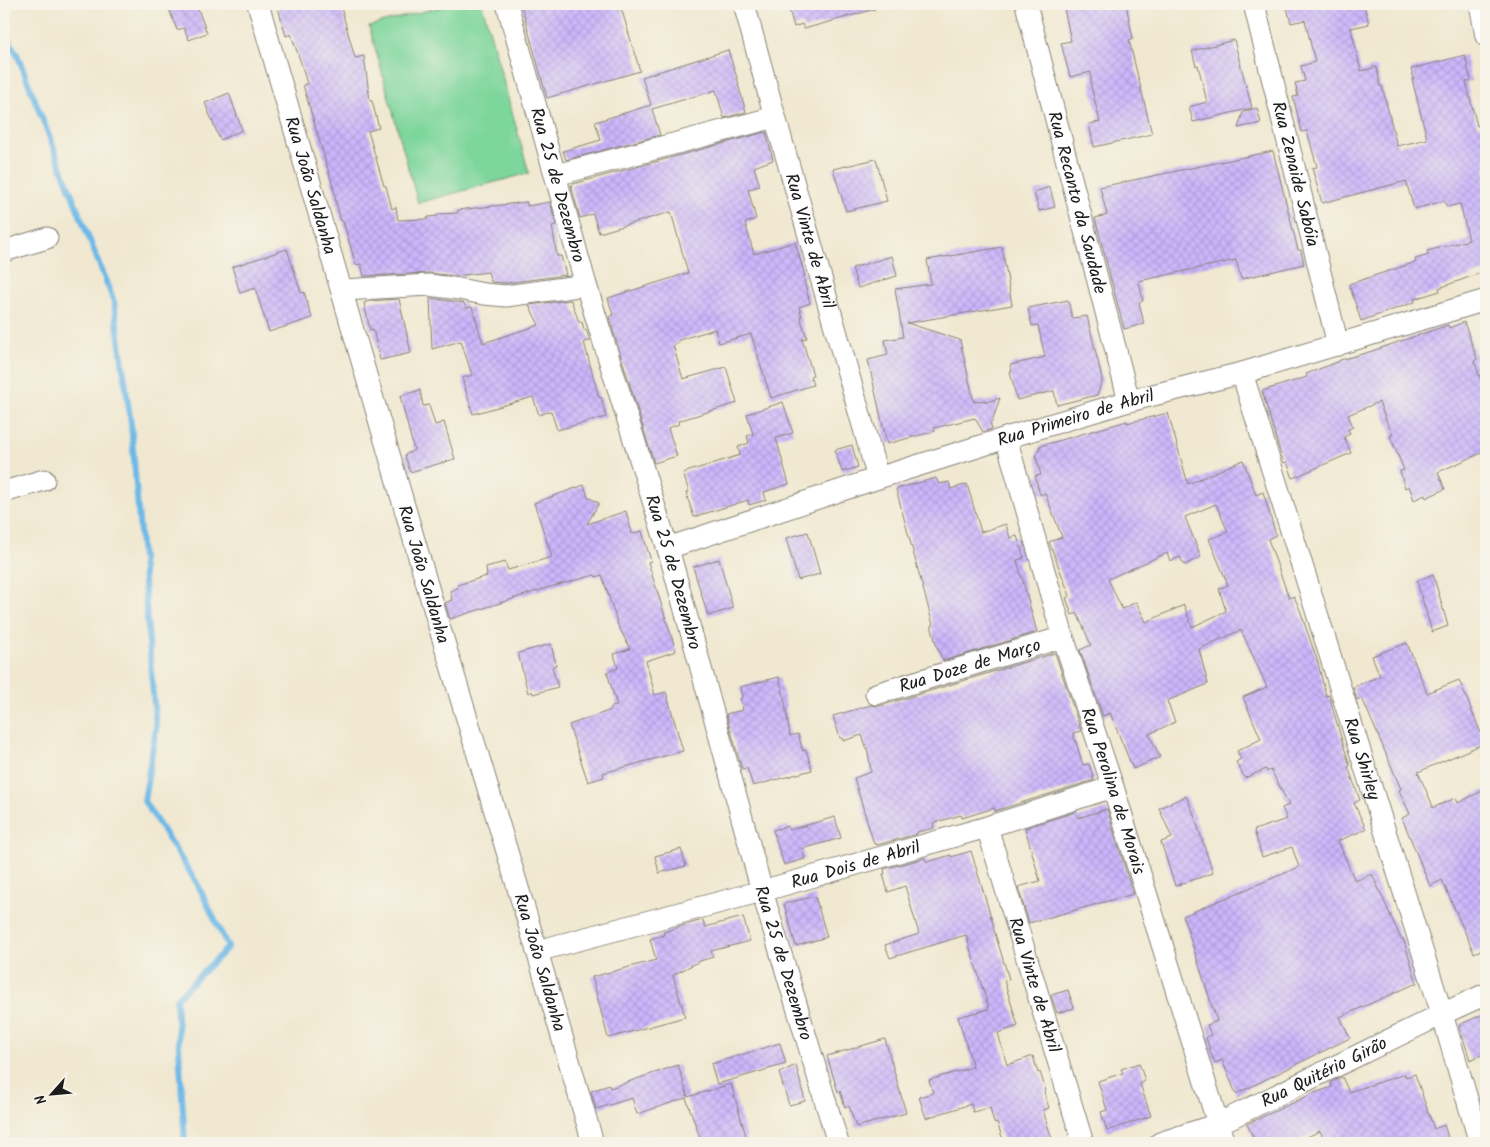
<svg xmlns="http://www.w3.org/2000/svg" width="1490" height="1147" viewBox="0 0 1490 1147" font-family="Kalam,sans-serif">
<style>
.pitch{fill:#7dd69b;stroke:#4c795c}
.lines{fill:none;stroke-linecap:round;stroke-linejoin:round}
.stream{stroke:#6eb9e7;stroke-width:6}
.building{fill:url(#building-cross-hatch);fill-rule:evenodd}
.street-casing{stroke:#868276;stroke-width:23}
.street{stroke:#fff;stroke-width:21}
.labels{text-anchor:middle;stroke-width:4;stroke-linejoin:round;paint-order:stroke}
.street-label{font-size:18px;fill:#1c1c1c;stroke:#f7f3e8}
</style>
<defs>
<pattern id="building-cross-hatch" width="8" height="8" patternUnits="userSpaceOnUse" patternTransform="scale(1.25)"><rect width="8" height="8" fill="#ccb6fc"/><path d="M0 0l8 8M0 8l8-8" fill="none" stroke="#af9cd7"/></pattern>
</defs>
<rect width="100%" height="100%" fill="#f7f3e8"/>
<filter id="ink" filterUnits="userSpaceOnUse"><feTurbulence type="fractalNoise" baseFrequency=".02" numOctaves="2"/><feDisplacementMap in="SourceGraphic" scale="10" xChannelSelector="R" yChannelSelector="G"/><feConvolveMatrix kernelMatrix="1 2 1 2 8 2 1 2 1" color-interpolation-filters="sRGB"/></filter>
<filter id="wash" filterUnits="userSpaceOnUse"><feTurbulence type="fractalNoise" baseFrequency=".0096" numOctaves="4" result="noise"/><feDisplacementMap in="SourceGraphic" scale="20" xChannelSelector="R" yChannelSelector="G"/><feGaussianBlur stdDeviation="1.12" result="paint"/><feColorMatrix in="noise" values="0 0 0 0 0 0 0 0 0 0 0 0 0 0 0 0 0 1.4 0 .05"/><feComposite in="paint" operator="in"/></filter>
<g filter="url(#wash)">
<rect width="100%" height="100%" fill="#f0e8d0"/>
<path class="pitch" d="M 451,4 L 482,4 L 529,173 L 418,203 L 369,26 Z"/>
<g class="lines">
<path class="stream" d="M 4,32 L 17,54 L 114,302 L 131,424 L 156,728 L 144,801 L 198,885 L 228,947 L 176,999 L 185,1143"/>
</g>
<g id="blocks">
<path class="building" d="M 167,4 L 196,4 L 207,33 L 189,40 L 184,28 L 177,30 Z
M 277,4 L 340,4 L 355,58 L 364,56 L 370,101 L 372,101 L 379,128 L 368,131 L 384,186 L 386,186 L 392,209 L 396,207 L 398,220 L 428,219 L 428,217 L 438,216 L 438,214 L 458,213 L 458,210 L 527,202 L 527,206 L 550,202 L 556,225 L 552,226 L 557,256 L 561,256 L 566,275 L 506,283 L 491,282 L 488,272 L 456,276 L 428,273 L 364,276 L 361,264 L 356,265 L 343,221 L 341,221 L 335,199 L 336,198 L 332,183 L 303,85 L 307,84 L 302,66 L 291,34 L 286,36 Z
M 521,4 L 620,4 L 640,71 L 547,98 Z
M 806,4 L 874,4 L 875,9 L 804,29 L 802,24 L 794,27 L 789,9 Z
M 1063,4 L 1126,4 L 1133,39 L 1129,40 L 1152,134 L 1094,147 L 1089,124 L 1100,122 L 1091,86 L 1091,72 L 1070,77 L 1061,43 L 1071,41 Z
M 1286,4 L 1346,4 L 1347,9 L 1364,5 L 1369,24 L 1351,28 L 1361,71 L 1377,67 L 1380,86 L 1382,86 L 1397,146 L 1427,139 L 1412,79 L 1414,79 L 1411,69 L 1465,55 L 1471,81 L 1466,82 L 1477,126 L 1486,124 L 1486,271 L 1439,288 L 1440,291 L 1414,299 L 1415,302 L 1361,321 L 1349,284 L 1416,262 L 1415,259 L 1429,255 L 1427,251 L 1469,240 L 1460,204 L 1447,207 L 1444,201 L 1414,209 L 1406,181 L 1322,203 L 1312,168 L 1317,167 L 1307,131 L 1302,132 L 1293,97 L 1298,96 L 1295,83 L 1305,81 L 1301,66 L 1315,62 L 1305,20 L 1291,23 Z
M 1234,40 L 1252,108 L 1193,122 L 1189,107 L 1207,102 L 1198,65 L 1196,66 L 1192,51 Z
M 728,50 L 739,84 L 738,84 L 746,112 L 724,118 L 716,90 L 652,109 L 660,135 L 566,160 L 563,151 L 601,140 L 595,122 L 651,105 L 642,77 Z
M 229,93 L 242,130 L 220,140 L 205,103 Z
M 1257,108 L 1261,123 L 1238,128 L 1243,112 Z
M 766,132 L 773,160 L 754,167 L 760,186 L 748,189 L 756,219 L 745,223 L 754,254 L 795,242 L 805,276 L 803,277 L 810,303 L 799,307 L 802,316 L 800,316 L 807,338 L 802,339 L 813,375 L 810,376 L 813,385 L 771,398 L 751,334 L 719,343 L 715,329 L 679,340 L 679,342 L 673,345 L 683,379 L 726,367 L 737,403 L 678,421 L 679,424 L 668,428 L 677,456 L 654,463 L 609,317 L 613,315 L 608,298 L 688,273 L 671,212 L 599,233 L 593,214 L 580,218 L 571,185 L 573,185 L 573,184 Z
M 1273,151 L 1298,250 L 1301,250 L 1304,264 L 1241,279 L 1236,260 L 1139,281 L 1143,301 L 1139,302 L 1144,324 L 1124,329 L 1095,218 L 1107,215 L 1100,187 Z
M 876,159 L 887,201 L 846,211 L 833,169 Z
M 1050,187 L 1055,207 L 1039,211 L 1034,192 Z
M 1002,247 L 1012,305 L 907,323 L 960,340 L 974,402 L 985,400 L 986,402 L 1000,398 L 992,422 L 990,423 L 992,429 L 983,432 L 975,418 L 934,428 L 935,431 L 887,444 L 868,360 L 888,355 L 885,340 L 903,337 L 895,289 L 931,284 L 927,260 Z
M 287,249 L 301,293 L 304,292 L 312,318 L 269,332 L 255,288 L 240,293 L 232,267 Z
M 892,256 L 897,276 L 858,288 L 852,268 Z
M 430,298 L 464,303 L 466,308 L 472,307 L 483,343 L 539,325 L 529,305 L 571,300 L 579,322 L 582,322 L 584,330 L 586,329 L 590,341 L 584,342 L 599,398 L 601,397 L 606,417 L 557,430 L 551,411 L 539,415 L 533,397 L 473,414 L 462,378 L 472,375 L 461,341 L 432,349 Z
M 399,299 L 411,353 L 380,360 L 373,329 L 370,330 L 364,303 L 369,301 Z
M 1068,300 L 1072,318 L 1087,316 L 1102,378 L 1102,381 L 1097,395 L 1057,405 L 1054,391 L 1017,400 L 1010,372 L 1012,371 L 1010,365 L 1045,357 L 1038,325 L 1032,326 L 1028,308 Z
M 1464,322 L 1477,359 L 1474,361 L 1486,393 L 1486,451 L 1438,472 L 1445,489 L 1426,498 L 1425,495 L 1414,500 L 1409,486 L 1405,488 L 1400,471 L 1404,470 L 1390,436 L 1393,435 L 1385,418 L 1379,402 L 1348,415 L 1353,427 L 1348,429 L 1350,434 L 1344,437 L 1351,453 L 1293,478 L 1287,462 L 1284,463 L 1280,452 L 1262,391 L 1307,377 L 1306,374 L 1340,361 L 1340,360 L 1366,353 L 1448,325 L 1449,328 Z
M 420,390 L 423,406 L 429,405 L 435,425 L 444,422 L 455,459 L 410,472 L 405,455 L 414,450 L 400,396 Z
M 783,402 L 793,433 L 776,438 L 789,484 L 764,492 L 766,500 L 749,505 L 748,500 L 694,517 L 686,493 L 689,492 L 683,473 L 740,455 L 738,447 L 749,443 L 747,436 L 753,434 L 747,414 Z
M 1168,413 L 1188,484 L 1243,460 L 1256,495 L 1263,492 L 1276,535 L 1268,539 L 1289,598 L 1294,596 L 1300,610 L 1318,663 L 1326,696 L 1329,695 L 1339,731 L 1350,766 L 1348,767 L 1360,800 L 1354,803 L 1366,829 L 1338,841 L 1355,881 L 1372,874 L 1401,939 L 1403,938 L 1417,983 L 1340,1017 L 1350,1038 L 1236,1094 L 1222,1060 L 1215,1063 L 1211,1054 L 1206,1037 L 1211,1035 L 1207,1025 L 1217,1021 L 1183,916 L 1299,867 L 1292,847 L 1262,857 L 1254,830 L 1287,819 L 1282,808 L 1289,805 L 1271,770 L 1267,772 L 1266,769 L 1245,778 L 1236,762 L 1241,759 L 1237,751 L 1261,739 L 1243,697 L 1267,687 L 1241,630 L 1199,649 L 1208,684 L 1167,701 L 1175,722 L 1149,734 L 1160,757 L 1133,769 L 1110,713 L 1103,716 L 1080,650 L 1091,645 L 1077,613 L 1072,615 L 1066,598 L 1070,596 L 1049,542 L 1062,537 L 1045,493 L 1040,495 L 1035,476 L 1041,475 L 1036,457 L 1040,446 L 1127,421 L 1127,423 ZM 1216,504 L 1228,532 L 1209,539 L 1228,585 L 1219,589 L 1226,611 L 1192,627 L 1184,605 L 1146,622 L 1136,602 L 1122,609 L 1108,579 L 1167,553 L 1170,561 L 1180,557 L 1184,565 L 1201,557 L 1185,517 Z
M 852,445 L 858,467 L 842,472 L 835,450 Z
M 936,478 L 939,484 L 949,482 L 951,489 L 967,484 L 981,532 L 1006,524 L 1010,538 L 1017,536 L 1024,558 L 1017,560 L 1037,632 L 943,661 L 937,647 L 931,625 L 933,625 L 896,489 Z
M 584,485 L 588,497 L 599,503 L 587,524 L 626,511 L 632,534 L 642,531 L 651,561 L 648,562 L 676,651 L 646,661 L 655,695 L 666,692 L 683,751 L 603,773 L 604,777 L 588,782 L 569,725 L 611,710 L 611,707 L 617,706 L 607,672 L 618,668 L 614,654 L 630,649 L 618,625 L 602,575 L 596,577 L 595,575 L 550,587 L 450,619 L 445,603 L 452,600 L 450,591 L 458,588 L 457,585 L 487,576 L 486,567 L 505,562 L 508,570 L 552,557 L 534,503 Z
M 808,532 L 820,574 L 798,580 L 786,538 Z
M 719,559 L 733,608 L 708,616 L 693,567 Z
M 1433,574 L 1448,626 L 1432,632 L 1417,581 Z
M 1407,643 L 1427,693 L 1459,680 L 1485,743 L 1418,772 L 1432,804 L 1432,808 L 1456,798 L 1458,803 L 1486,789 L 1486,948 L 1474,953 L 1442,880 L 1430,886 L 1402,818 L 1410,814 L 1399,790 L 1401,789 L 1362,698 L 1357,700 L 1353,687 L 1380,676 L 1372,656 Z
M 551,644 L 556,665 L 552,667 L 558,687 L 533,694 L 532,691 L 528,693 L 518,653 Z
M 1055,653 L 1081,731 L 1073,733 L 1083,765 L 1089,764 L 1094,780 L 995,811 L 994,808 L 962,818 L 961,815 L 933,823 L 934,828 L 917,832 L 917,834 L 877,845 L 876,844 L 874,844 L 854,778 L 871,772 L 868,752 L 862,735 L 843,741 L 842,738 L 840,738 L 833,716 L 871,705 L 880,706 Z
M 779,677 L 784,697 L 790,736 L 798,734 L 803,751 L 806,750 L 812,770 L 753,786 L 747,768 L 742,769 L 726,714 L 743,710 L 740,699 L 742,698 L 740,687 Z
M 1186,796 L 1193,812 L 1213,873 L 1175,886 L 1161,842 L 1172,838 L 1159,808 Z
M 1107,809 L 1133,894 L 1029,923 L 1018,887 L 1040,881 L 1025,828 L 1075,812 L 1078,818 Z
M 835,817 L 841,838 L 802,849 L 805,859 L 784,865 L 773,830 L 788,826 L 789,830 Z
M 681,849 L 686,866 L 659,873 L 655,856 Z
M 971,851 L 994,927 L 993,927 L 1009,979 L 1004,980 L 1018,1026 L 998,1033 L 1007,1065 L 1033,1056 L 1038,1073 L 1040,1072 L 1046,1091 L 1044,1092 L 1049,1108 L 1043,1110 L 1053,1143 L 1004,1143 L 997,1122 L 994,1123 L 990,1108 L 973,1112 L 971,1104 L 926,1118 L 919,1097 L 933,1093 L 929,1080 L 973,1067 L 958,1017 L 989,1009 L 966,935 L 890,958 L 885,945 L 919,934 L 905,886 L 888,892 L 883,874 L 885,874 L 884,869 L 925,858 L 927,862 L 951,855 L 951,857 Z
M 815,896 L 827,937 L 796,946 L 784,904 Z
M 743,917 L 750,941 L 711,951 L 713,957 L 700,961 L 673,975 L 685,1017 L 608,1038 L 592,977 L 656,960 L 650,939 L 664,935 L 663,932 L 677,928 L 677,927 L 703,920 L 705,927 Z
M 1068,990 L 1074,1008 L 1057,1013 L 1051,995 Z
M 1486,1013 L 1486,1053 L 1470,1060 L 1459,1025 Z
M 885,1039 L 906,1113 L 856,1127 L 849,1106 L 845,1107 L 840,1091 L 838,1092 L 827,1056 Z
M 780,1043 L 786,1064 L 717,1084 L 711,1064 Z
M 1139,1063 L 1145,1081 L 1140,1084 L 1151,1116 L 1107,1131 L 1101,1112 L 1107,1110 L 1098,1081 L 1123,1073 L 1121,1069 Z
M 678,1065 L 688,1097 L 731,1084 L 748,1143 L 702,1143 L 686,1098 L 637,1114 L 632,1098 L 596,1109 L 591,1091 L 609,1085 L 610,1088 Z
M 796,1065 L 805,1101 L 789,1105 L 779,1073 Z
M 1405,1074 L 1406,1077 L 1415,1074 L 1434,1129 L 1444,1125 L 1450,1143 L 1325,1143 L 1320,1131 L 1294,1143 L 1256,1143 L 1247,1124 L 1314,1093 L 1332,1087 L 1331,1082 L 1342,1077 L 1349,1092 Z"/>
</g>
</g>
<g filter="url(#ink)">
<use href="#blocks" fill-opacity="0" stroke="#868276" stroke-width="1"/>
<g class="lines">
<g class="street-casing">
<g id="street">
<path id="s1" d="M 258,4 L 440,629 L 537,951 L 593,1143"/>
<path id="s2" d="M 507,4 L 586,285 L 671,559 L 762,891 L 838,1143"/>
<path id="s3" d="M 744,4 L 775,117 L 878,478"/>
<path id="s4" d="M 1026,4 L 1129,401"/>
<path id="s5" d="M 1254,4 L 1338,345"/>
<path d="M 1480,4 L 1486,36"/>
<path d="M 556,175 L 775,117"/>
<path d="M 4,251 L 47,238"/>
<path d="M 343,290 L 429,285 L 459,289 L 484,294 L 506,296 L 586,285"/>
<path id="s6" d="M 1242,373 L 1442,1014 L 1480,1143"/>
<path id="s7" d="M 1006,438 L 1063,637 L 1113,787 L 1224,1143"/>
<path d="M 4,492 L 44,480"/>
<path id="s8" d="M 668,548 L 878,478 L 1006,438 L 1129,401 L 1242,373 L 1486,300"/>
<path id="s9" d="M 876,694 L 1063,637"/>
<path id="s10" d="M 987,827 L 1083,1143"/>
<path id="s11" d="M 537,951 L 762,891 L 987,827 L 1113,787"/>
<path id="s12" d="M 1160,1143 L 1218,1124 L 1442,1014 L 1486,994"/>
</g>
</g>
<use href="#street" class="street"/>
</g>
</g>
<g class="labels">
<g class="street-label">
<text dy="6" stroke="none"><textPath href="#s5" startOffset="175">Rua Zenaide Sabóia</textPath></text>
<text dy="6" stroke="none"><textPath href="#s1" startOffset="189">Rua João Saldanha</textPath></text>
<text dy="6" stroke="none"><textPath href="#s2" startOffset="188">Rua 25 de Dezembro</textPath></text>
<text dy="6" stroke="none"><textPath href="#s4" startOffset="205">Rua Recanto da Saudade</textPath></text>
<text dy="6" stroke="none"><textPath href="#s3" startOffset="246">Rua Vinte de Abril</textPath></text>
<text dy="6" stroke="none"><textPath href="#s8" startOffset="428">Rua Primeiro de Abril</textPath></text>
<text dy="6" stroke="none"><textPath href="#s2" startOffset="592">Rua 25 de Dezembro</textPath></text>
<text dy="6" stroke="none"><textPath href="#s1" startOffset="594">Rua João Saldanha</textPath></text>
<text dy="6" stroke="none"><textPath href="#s9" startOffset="98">Rua Doze de Março</textPath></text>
<text dy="6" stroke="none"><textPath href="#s6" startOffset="404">Rua Shirley</textPath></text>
<text dy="6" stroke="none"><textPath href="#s7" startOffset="369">Rua Perolina de Morais</textPath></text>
<text dy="6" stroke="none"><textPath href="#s11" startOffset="330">Rua Dois de Abril</textPath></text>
<text dy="6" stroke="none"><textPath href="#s1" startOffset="999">Rua João Saldanha</textPath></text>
<text dy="6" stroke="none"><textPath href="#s2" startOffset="998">Rua 25 de Dezembro</textPath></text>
<text dy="6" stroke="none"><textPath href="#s10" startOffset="165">Rua Vinte de Abril</textPath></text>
<text dy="6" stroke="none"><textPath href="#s12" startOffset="179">Rua Quitério Girão</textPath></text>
</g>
</g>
<rect width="1490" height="1147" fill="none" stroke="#f7f3e8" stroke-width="20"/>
<g transform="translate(52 1094) rotate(243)" stroke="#f7f3e8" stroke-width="4" paint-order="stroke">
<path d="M0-4L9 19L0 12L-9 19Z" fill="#1c1c1c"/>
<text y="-8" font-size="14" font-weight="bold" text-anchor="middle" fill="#1c1c1c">N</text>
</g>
</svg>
